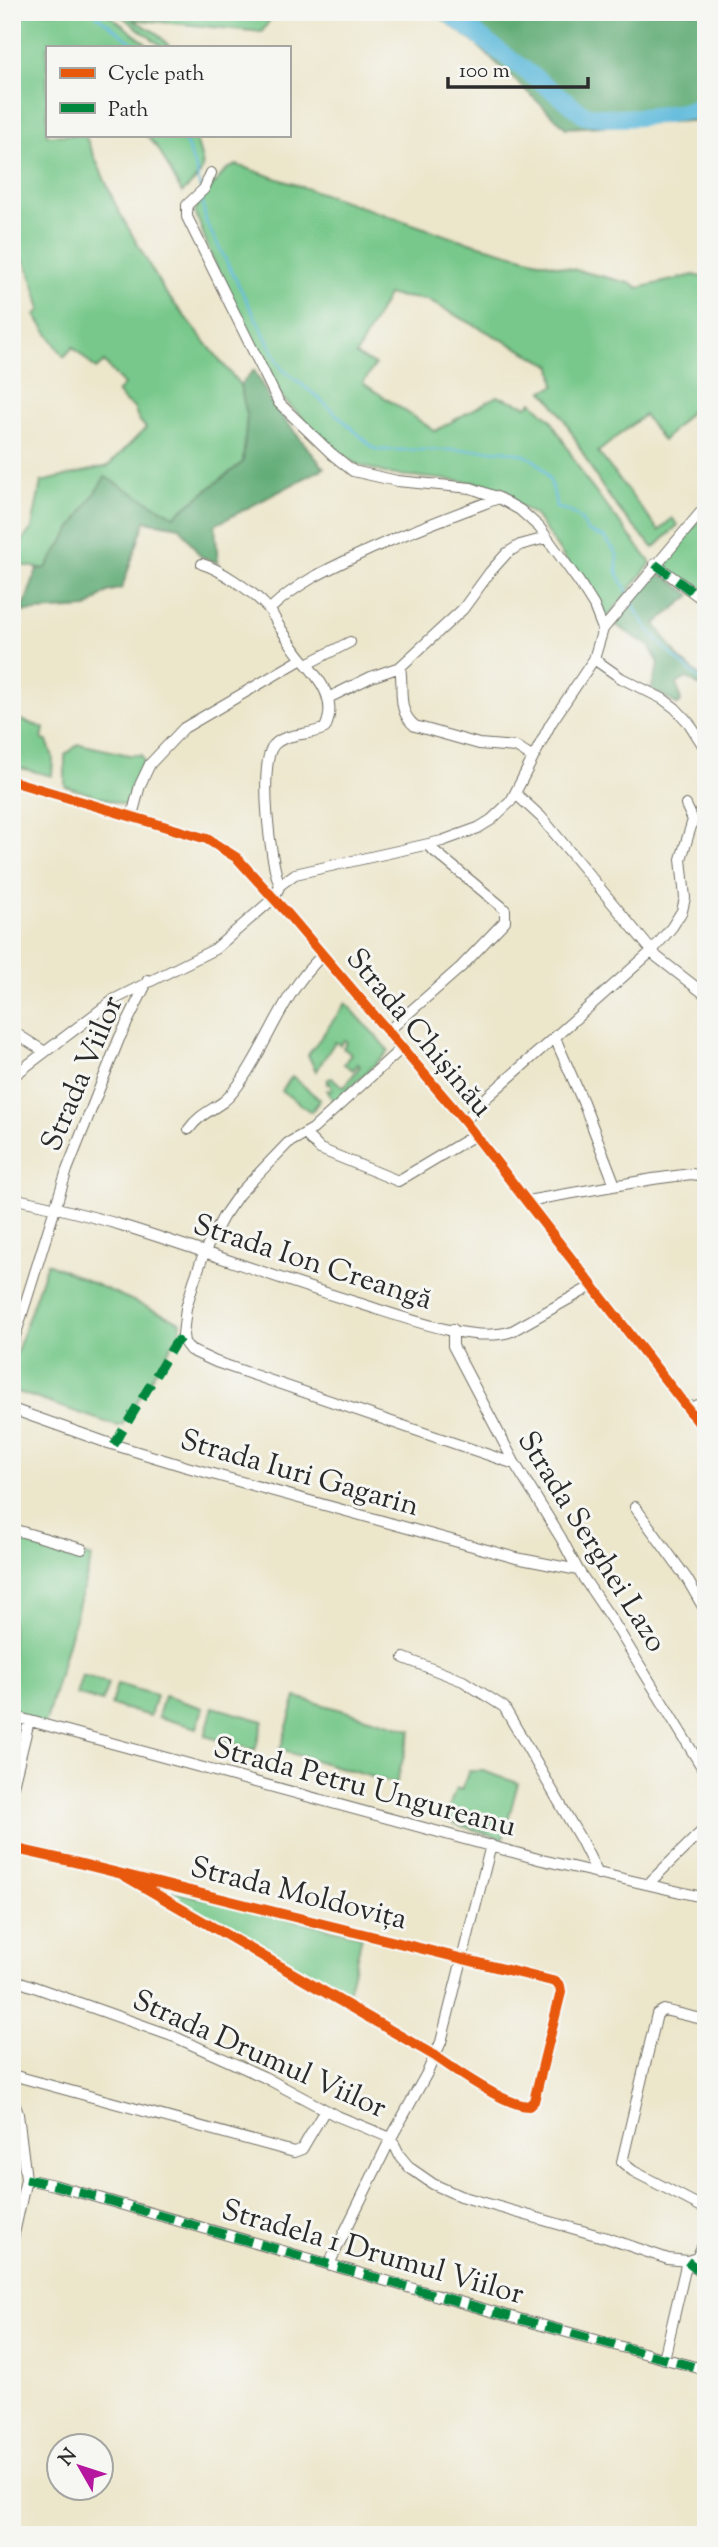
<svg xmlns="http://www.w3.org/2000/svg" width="718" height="2547" viewBox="0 0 718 2547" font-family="'Sorts Mill Goudy',serif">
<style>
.green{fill:#77c88a;stroke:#517a5a;stroke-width:2}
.forest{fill:#61ac76;stroke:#466c50;stroke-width:2}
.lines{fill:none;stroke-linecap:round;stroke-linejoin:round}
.stream{stroke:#5db9db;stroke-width:2.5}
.river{stroke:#5db9db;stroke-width:18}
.minor-casing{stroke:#6f6c63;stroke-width:12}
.minor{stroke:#fff;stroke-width:10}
.quiet{stroke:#00873e;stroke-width:9;stroke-dasharray:18 9;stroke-linecap:butt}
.cycleway-casing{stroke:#f6f6f2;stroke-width:15}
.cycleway{stroke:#e8590c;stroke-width:10}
.labels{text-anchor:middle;stroke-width:6;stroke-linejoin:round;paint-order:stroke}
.street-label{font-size:30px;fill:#2b2b2b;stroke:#f6f6f2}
</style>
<rect width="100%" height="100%" fill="#f6f6f2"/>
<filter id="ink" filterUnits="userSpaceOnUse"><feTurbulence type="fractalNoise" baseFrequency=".0143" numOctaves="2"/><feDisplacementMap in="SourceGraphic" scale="14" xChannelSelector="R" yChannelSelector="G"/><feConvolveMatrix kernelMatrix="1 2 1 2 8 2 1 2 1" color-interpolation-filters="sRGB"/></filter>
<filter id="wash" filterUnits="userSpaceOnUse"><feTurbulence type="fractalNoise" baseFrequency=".00686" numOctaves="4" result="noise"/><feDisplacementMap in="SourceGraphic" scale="28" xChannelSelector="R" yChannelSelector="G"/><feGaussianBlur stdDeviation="1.57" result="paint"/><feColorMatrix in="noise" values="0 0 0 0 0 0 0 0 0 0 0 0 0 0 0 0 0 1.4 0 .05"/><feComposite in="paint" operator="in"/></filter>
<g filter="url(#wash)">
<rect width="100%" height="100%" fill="#ece6cb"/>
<path class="green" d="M 12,12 L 105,12 L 151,47 L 47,47 L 47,135 L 85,135 L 117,208 L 164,291 L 240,385 L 247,415 L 243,462 L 174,516 L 105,478 L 46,569 L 12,564 L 12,553 L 32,528 L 41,482 L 108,466 L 146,428 L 139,420 L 134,408 L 125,402 L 117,392 L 124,385 L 104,362 L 96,369 L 73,347 L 64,357 L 35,315 L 41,310 C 35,289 30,260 12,248 Z
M 116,12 L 275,12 L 262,32 L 131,19 L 157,33 L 170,47 L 163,47 Z
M 146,135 L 194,135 C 205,168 209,168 182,193 L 158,148 Z
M 237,165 L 451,237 L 531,259 L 633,284 L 638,288 L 694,275 L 706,278 L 706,395 L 663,441 L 644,415 L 598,452 L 659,531 L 672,518 L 678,525 L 654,548 C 633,527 613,505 598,480 C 579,450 567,417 543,391 L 555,386 L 552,366 L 427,300 L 388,295 L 356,355 L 375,365 L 363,383 L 435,431 L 497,396 L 527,406 L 532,402 L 551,420 L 586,480 L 651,563 L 606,619 L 535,515 L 480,483 L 388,474 L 356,464 L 341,455 L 285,401 L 269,378 L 211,255 L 195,212 L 198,202 L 221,176 L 227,169 Z
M 706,513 L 706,599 L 664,567 L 665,560 Z
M 12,717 L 44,728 L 42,740 L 47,741 L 53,757 L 52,776 L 12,766 Z
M 79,744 L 129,755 L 141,755 L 144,761 L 131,802 L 127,806 L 65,786 L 65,755 Z
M 346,1003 L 389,1051 L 334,1103 L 327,1090 L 332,1089 L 330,1083 L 327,1084 L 328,1079 L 332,1078 L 344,1087 L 360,1066 L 358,1064 L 353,1070 L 344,1064 L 351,1054 L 343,1048 L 347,1042 L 344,1040 L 340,1045 L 335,1042 L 316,1071 L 308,1055 Z
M 292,1076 L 320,1100 L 311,1112 L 282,1091 Z
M 47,1263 L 181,1322 L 180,1332 L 122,1425 L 117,1426 L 12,1390 L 12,1366 Z
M 12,1535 L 92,1557 L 45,1725 L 12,1715 Z
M 82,1675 L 108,1683 L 102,1702 L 76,1694 Z
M 117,1684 L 156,1695 L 150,1716 L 111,1705 Z
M 164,1696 L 203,1708 L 197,1728 L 158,1717 Z
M 296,1697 L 411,1730 L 396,1784 L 280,1750 Z
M 213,1707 L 263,1721 L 255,1750 L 205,1736 Z
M 469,1771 L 483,1771 L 518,1783 L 503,1839 L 444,1820 L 456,1788 L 461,1790 Z
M 156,1887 L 362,1936 L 347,1997 L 155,1890 Z"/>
<path class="forest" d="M 433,12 L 706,12 L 706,120 L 566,128 L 477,45 Z
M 254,370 L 272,404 L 324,468 L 215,525 L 218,563 L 200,556 L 180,527 L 145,521 L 122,588 L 107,592 L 87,608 L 22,612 L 37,569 L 46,568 L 105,477 L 174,516 L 243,462 L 247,415 L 240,385 Z
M 655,576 L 665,576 L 691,595 L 655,624 L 680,659 L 706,681 L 706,690 L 687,678 L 677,684 L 681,702 L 678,705 L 651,689 L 659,663 L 649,646 L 614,624 L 649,579 Z"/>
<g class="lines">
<path class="stream" d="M 92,12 L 138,47
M 183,135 L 197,173 L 200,188
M 201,195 L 206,222 L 282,369 L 315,395 L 376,450 C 403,450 430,450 457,450 C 507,450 551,444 556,508 C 571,510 582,516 587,531 L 605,538 L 617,554 L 617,572 L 629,595
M 632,602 C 647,635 677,661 706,684"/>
<path class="river" d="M 447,12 L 585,115 C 621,121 659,116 694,110 L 706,96"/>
</g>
</g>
<g filter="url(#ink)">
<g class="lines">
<g class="minor-casing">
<path id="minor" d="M 211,173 L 204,189 L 187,205 L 187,217 L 279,403 L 332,454 L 353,471 L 397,481 L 471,488 L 499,498 L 520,510 L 539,527 L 579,582 L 594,606 L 603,629
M 202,564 C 220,569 253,592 266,606 C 273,612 275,621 281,629 C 288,639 295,651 303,660 C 320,679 338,701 325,728 C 310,736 286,732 274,745 C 258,762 270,865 280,885
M 655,564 L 706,602
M 270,609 C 296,584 326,570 358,555 C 404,533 451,516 499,498
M 594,659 L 621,678 L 663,699 L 675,708 L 689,723 L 706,750
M 307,664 L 350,642
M 400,667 C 404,688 396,711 415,726 L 479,744 L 516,747 L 533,758
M 328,698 L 371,677 L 400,667 L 463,609 L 490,572 L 507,553 L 520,545 L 546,538
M 12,781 L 207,839 L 237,858 L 287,913 L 465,1122 L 706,1432
M 516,794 L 541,817 L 657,957 L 706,995
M 132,816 L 140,785 L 150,764 L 184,728 L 302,659
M 12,1031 L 45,1052
M 388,1031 L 461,967 L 505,921 L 505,910 L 501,906 L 427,845
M 555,1038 L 583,1102 L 615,1185
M 403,1047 L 313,1129 L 288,1143 L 239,1194 L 223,1217 L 204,1253 L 194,1281 L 186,1308 L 183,1335 L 184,1342 L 190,1350 L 216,1362 L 515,1464
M 12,1077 L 115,999 L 215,949 L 274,898 L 280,885 L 295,874 L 442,841 L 478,828 L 491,820 L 511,801 L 551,723 L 594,659 L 603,629 L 706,506
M 465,1122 L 477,1106 L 652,951 L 672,927 L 682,911 L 685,898 L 681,859 L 693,820 L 686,805
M 189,1129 C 198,1116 210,1111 223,1102 C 231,1096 238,1086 244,1077 C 271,1036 286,988 323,955
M 305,1134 L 320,1149 L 398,1181 L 475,1135
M 12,1198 C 49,1206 85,1214 121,1225 C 200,1249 278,1279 358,1303 C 397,1315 474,1345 512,1331 L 592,1286
M 527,1201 L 653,1179 L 691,1174 L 706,1176
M 453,1329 L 453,1346 L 515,1464 L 561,1538 L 578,1570 L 614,1623 L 706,1774
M 12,1346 L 67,1170 L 119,1039 L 148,980
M 687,1408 L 706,1403
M 12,1409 L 105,1442 L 187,1467 L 516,1558 L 578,1570
M 635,1507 L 687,1579 L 706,1612
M 12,1529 L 82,1549
M 404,1658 L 463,1681 L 504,1707 L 581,1840 L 598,1874
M 12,1716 L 542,1860 L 706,1898
M 12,1790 L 29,1721
M 12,1848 L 70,1861 L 556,1982 L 560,1986 L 561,1992 L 534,2101 L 529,2106 C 506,2106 455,2070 435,2056 L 123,1875
M 648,1884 L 706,1827
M 12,1979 L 175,2037 L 264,2077 L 335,2115 L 391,2138 L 400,2156 L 410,2168 L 433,2184 L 460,2196 L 607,2238 L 668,2259 L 687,2261 L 706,2276
M 706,2020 L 664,2010 L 657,2014 L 622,2162 L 633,2171 L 706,2209
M 12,2075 L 294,2152 L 302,2149 L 325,2110
M 12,2095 L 18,2114 L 26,2179 L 12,2243
M 26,2179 L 54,2185 L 501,2314 L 706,2370
M 687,2261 L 697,2258 L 706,2238
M 329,2264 L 391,2138 L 427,2073 L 441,2042 L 491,1845
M 664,2359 L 687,2261"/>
</g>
<use href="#minor" class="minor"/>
<path class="quiet" d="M 655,564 L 706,602
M 114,1445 L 174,1345 L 183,1335
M 26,2179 L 54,2185 L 501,2314 L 706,2370
M 687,2261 L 706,2276"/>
<g class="cycleway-casing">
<path id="cycleway" d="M 12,781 L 207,839 L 237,858 L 287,913 L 465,1122 L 706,1432
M 12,1848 L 70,1861 L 556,1982 L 560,1986 L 561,1992 L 534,2101 L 529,2106 C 506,2106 455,2070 435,2056 L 123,1875"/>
</g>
<use href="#cycleway" class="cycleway"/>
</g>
</g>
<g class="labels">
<g class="street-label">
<text transform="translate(420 1032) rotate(50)" y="10">Strada Chișinău</text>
<text transform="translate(81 1073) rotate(-67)" y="10">Strada Viilor</text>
<text transform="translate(313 1261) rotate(18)" y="10">Strada Ion Creangă</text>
<text transform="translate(300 1472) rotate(16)" y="10">Strada Iuri Gagarin</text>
<text transform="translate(593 1541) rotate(58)" y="10">Strada Serghei Lazo</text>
<text transform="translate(365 1786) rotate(15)" y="10">Strada Petru Ungureanu</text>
<text transform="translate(299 1892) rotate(14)" y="10">Strada Moldovița</text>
<text transform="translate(260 2053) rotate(24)" y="10">Strada Drumul Viilor</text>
<text transform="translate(373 2251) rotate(16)" y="10">Stradela 1 Drumul Viilor</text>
</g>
</g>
<rect width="718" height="2547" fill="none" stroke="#f6f6f2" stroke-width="42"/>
<rect x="46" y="46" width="245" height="91" fill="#f6f6f2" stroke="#a5a5a2" stroke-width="2"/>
<rect x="60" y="68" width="35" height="10" fill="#e8590c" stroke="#a5a5a2" stroke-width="2"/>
<text x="108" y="80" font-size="21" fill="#2b2b2b">Cycle path</text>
<rect x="60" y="103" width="35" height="10" fill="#00873e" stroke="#a5a5a2" stroke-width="2"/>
<text x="108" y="116" font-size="21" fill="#2b2b2b">Path</text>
<g transform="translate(80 2467) rotate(309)"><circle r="33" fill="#f6f6f2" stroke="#a5a5a2" stroke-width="2"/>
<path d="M0-5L12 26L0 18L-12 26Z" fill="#b5179e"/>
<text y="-10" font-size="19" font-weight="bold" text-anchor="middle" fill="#2b2b2b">N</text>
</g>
<path d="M448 77v10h140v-10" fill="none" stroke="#2b2b2b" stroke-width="3.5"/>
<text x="459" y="77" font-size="21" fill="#2b2b2b" stroke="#f6f6f2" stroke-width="5" paint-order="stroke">100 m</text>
</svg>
